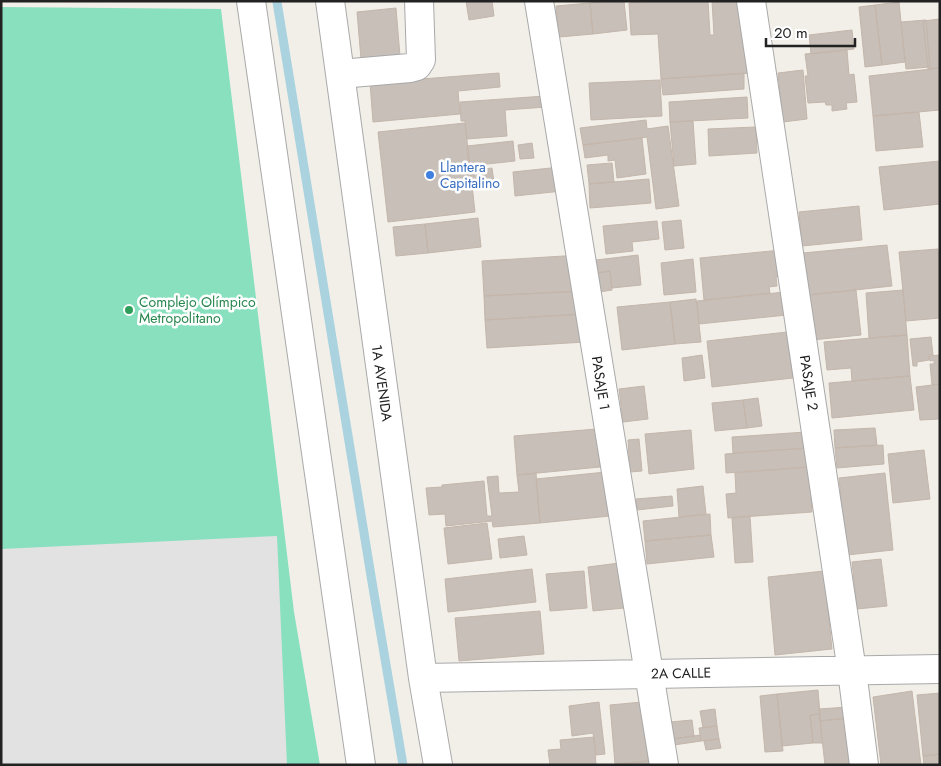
<svg xmlns="http://www.w3.org/2000/svg" width="941" height="766" viewBox="0 0 941 766" font-family="Jost,sans-serif">
<style>
.pitch{fill:#88e0be}
.parking{fill:#e2e2e2}
.lines{fill:none;stroke-linecap:round;stroke-linejoin:round}
.stream{stroke:#aad3df;stroke-width:9}
.building{fill:#c7bfb8;stroke:#c4b6ab}
.minor-casing{stroke:#a9a9a9;stroke-width:30}
.minor{stroke:#fff;stroke-width:28}
.shop-dot{fill:#3f7fe0;stroke:#fff;stroke-width:2}
.leisure-dot{fill:#2e9e5b;stroke:#fff;stroke-width:2}
.labels{text-anchor:middle;stroke-width:5;stroke-linejoin:round;paint-order:stroke}
.shop-label{font-size:14px;fill:#366cbe;stroke:#fff;text-anchor:start}
.leisure-label{font-size:14px;fill:#27864d;stroke:#fff;text-anchor:start}
.street-label{font-size:14px;fill:#222;stroke:#fff}
</style>
<rect width="100%" height="100%" fill="#f2efe9"/>
<path class="pitch" d="M 1,7 L 221,9 L 294,612 L 320,765 L 1,765 Z"/>
<path class="parking" d="M 277,536 L 287,765 L 1,765 L 1,549 Z"/>
<g class="lines">
<path class="stream" d="M 277,2 L 373,588 L 403,765"/>
</g>
<path class="building" d="M 466,1 L 492,1 L 494,16 L 469,20 Z
M 610,1 L 624,1 L 627,30 L 593,34 L 590,3 Z
M 654,1 L 708,1 L 710,35 L 714,35 L 712,1 L 747,1 L 751,73 L 661,79 L 658,34 L 631,35 L 629,3 Z
M 899,2 L 905,62 L 882,65 L 875,5 Z
M 590,3 L 593,34 L 559,37 L 556,6 Z
M 875,5 L 882,65 L 865,67 L 859,7 Z
M 396,8 L 400,56 L 361,59 L 357,12 Z
M 940,19 L 940,68 L 928,69 L 923,21 Z
M 926,20 L 930,67 L 906,69 L 901,22 Z
M 852,30 L 854,49 L 811,54 L 809,35 Z
M 847,50 L 849,75 L 854,74 L 857,102 L 846,103 L 847,109 L 832,111 L 832,105 L 826,105 L 825,102 L 808,103 L 805,76 L 808,76 L 805,54 Z
M 940,68 L 940,110 L 873,116 L 869,76 Z
M 803,70 L 807,119 L 783,122 L 778,73 Z
M 499,73 L 500,87 L 458,91 L 460,114 L 373,122 L 370,83 Z
M 744,73 L 744,89 L 663,95 L 661,79 Z
M 660,80 L 662,116 L 591,120 L 589,83 Z
M 545,96 L 546,107 L 505,110 L 507,136 L 467,139 L 465,121 L 461,121 L 460,102 Z
M 747,97 L 748,118 L 670,122 L 669,102 Z
M 919,112 L 923,147 L 876,151 L 873,116 Z
M 646,120 L 647,129 L 668,126 L 679,206 L 656,209 L 647,137 L 583,145 L 580,128 Z
M 693,121 L 696,164 L 674,166 L 670,122 Z
M 465,123 L 475,212 L 388,222 L 378,132 Z
M 756,127 L 757,153 L 709,156 L 708,129 Z
M 642,138 L 646,174 L 617,178 L 615,160 L 608,161 L 608,155 L 585,158 L 583,145 Z
M 513,141 L 515,161 L 469,166 L 467,146 Z
M 532,143 L 534,158 L 520,159 L 518,145 Z
M 940,161 L 940,204 L 884,210 L 879,167 Z
M 612,163 L 614,182 L 589,184 L 587,165 Z
M 560,167 L 562,191 L 515,196 L 513,172 Z
M 492,168 L 494,182 L 472,185 L 470,171 Z
M 649,179 L 651,203 L 590,208 L 589,184 Z
M 859,206 L 862,240 L 802,246 L 799,212 Z
M 478,218 L 481,247 L 428,253 L 425,224 Z
M 681,220 L 684,248 L 665,250 L 662,222 Z
M 657,221 L 659,239 L 632,242 L 633,251 L 606,254 L 603,226 Z
M 425,224 L 428,253 L 396,256 L 393,227 Z
M 887,245 L 892,286 L 808,295 L 803,253 Z
M 938,249 L 940,273 L 940,318 L 906,321 L 899,252 Z
M 781,250 L 783,276 L 776,277 L 777,286 L 769,287 L 770,293 L 704,300 L 700,258 Z
M 580,255 L 582,291 L 484,296 L 482,261 Z
M 638,255 L 641,285 L 612,288 L 610,271 L 597,273 L 596,260 Z
M 693,259 L 696,292 L 664,295 L 661,263 Z
M 610,271 L 612,290 L 599,292 L 597,273 Z
M 856,290 L 861,335 L 812,340 L 808,295 Z
M 903,290 L 907,335 L 869,338 L 866,293 Z
M 582,291 L 583,314 L 485,320 L 484,296 Z
M 785,292 L 787,315 L 699,324 L 697,301 Z
M 696,299 L 701,342 L 675,344 L 670,302 Z
M 670,302 L 675,344 L 622,350 L 617,307 Z
M 583,314 L 585,342 L 487,348 L 485,320 Z
M 787,332 L 793,378 L 712,387 L 707,341 Z
M 907,335 L 910,376 L 852,381 L 851,368 L 827,370 L 824,342 Z
M 931,337 L 933,355 L 929,355 L 929,360 L 917,362 L 917,366 L 913,366 L 910,339 Z
M 702,355 L 705,378 L 684,381 L 682,358 Z
M 940,355 L 940,384 L 932,385 L 930,364 L 934,364 L 934,360 L 930,361 L 929,356 Z
M 910,376 L 914,410 L 832,418 L 829,383 Z
M 940,384 L 940,419 L 920,420 L 916,387 Z
M 644,386 L 648,419 L 623,422 L 619,389 Z
M 758,398 L 762,426 L 747,428 L 743,400 Z
M 743,400 L 747,428 L 715,431 L 712,403 Z
M 875,428 L 877,445 L 835,448 L 834,430 Z
M 596,429 L 600,467 L 517,475 L 514,436 Z
M 691,430 L 694,469 L 649,474 L 645,434 Z
M 806,432 L 808,448 L 733,453 L 732,437 Z
M 639,439 L 642,471 L 630,472 L 628,440 Z
M 883,445 L 884,464 L 837,468 L 835,448 Z
M 808,448 L 809,467 L 726,473 L 725,454 Z
M 924,450 L 930,499 L 893,503 L 888,454 Z
M 809,467 L 812,512 L 728,518 L 726,494 L 736,493 L 735,473 Z
M 606,472 L 610,516 L 540,523 L 536,479 Z
M 536,473 L 540,523 L 493,527 L 492,521 L 446,526 L 445,514 L 429,515 L 426,488 L 442,487 L 442,485 L 484,481 L 487,516 L 492,516 L 487,477 L 498,476 L 499,493 L 519,492 L 517,475 Z
M 885,473 L 893,550 L 847,555 L 839,478 Z
M 703,486 L 706,514 L 679,517 L 677,489 Z
M 672,496 L 673,506 L 637,510 L 636,499 Z
M 710,514 L 711,535 L 645,541 L 643,521 Z
M 750,516 L 753,562 L 735,563 L 732,518 Z
M 487,523 L 492,559 L 448,564 L 444,528 Z
M 711,535 L 714,557 L 647,564 L 645,541 Z
M 524,536 L 527,555 L 500,558 L 498,539 Z
M 881,559 L 887,606 L 857,609 L 852,562 Z
M 619,563 L 624,608 L 593,611 L 588,567 Z
M 532,569 L 536,602 L 448,612 L 445,579 Z
M 584,571 L 587,608 L 550,611 L 546,574 Z
M 824,571 L 832,649 L 775,655 L 768,577 Z
M 540,611 L 544,654 L 459,661 L 455,618 Z
M 818,690 L 820,714 L 810,715 L 813,743 L 782,746 L 777,694 Z
M 912,691 L 921,765 L 881,765 L 873,697 Z
M 940,693 L 940,754 L 923,756 L 917,695 Z
M 777,694 L 783,751 L 765,752 L 760,696 Z
M 599,702 L 605,754 L 596,755 L 593,733 L 572,736 L 569,706 Z
M 642,702 L 648,761 L 615,764 L 610,705 Z
M 848,707 L 849,718 L 820,721 L 819,709 Z
M 715,709 L 717,726 L 703,728 L 700,711 Z
M 820,714 L 822,743 L 813,743 L 810,715 Z
M 845,718 L 850,765 L 825,765 L 820,721 Z
M 692,720 L 694,736 L 673,739 L 670,722 Z
M 717,726 L 719,739 L 701,741 L 699,728 Z
M 700,735 L 701,741 L 674,745 L 673,739 Z
M 594,737 L 596,765 L 550,765 L 548,750 L 561,749 L 560,740 Z
M 719,739 L 721,748 L 706,750 L 704,741 Z
M 940,754 L 940,765 L 924,765 L 923,756 Z
M 648,761 L 652,761 L 653,765 L 612,765 Z"/>
<g class="lines">
<g class="minor-casing">
<path id="minor" d="M 251,1 L 361,765
M 330,1 L 423,678 L 438,765
M 539,1 L 664,765
M 751,1 L 852,671 L 864,765
M 340,74 L 410,68 L 417,66 L 421,60 L 419,1
M 423,678 L 940,669"/>
</g>
<use href="#minor" class="minor"/>
</g>
<circle class="shop-dot" cx="430" cy="175" r="5"/>
<circle class="leisure-dot" cx="129" cy="310" r="5"/>
<g class="labels">
<g class="shop-label">
<text x="440" y="172">Llantera<tspan x="440" dy="16">Capitalino</tspan></text>
</g>
<g class="leisure-label">
<text x="139" y="307">Complejo Olímpico<tspan x="139" dy="16">Metropolitano</tspan></text>
</g>
<g class="street-label">
<text transform="translate(382 383) rotate(82)" y="5">1A AVENIDA</text>
<text transform="translate(601 383) rotate(81)" y="5">PASAJE 1</text>
<text transform="translate(809 383) rotate(81)" y="5">PASAJE 2</text>
<text transform="translate(681 673) rotate(-1)" y="5">2A CALLE</text>
</g>
</g>
<rect width="941" height="766" fill="none" stroke="#222222" stroke-width="5"/>
<path d="M766 38v8h89v-8" fill="none" stroke="#222222" stroke-width="2.5"/>
<text x="774" y="38" font-size="15" fill="#222222" stroke="#ffffff" stroke-width="4" paint-order="stroke">20 m</text>
</svg>
